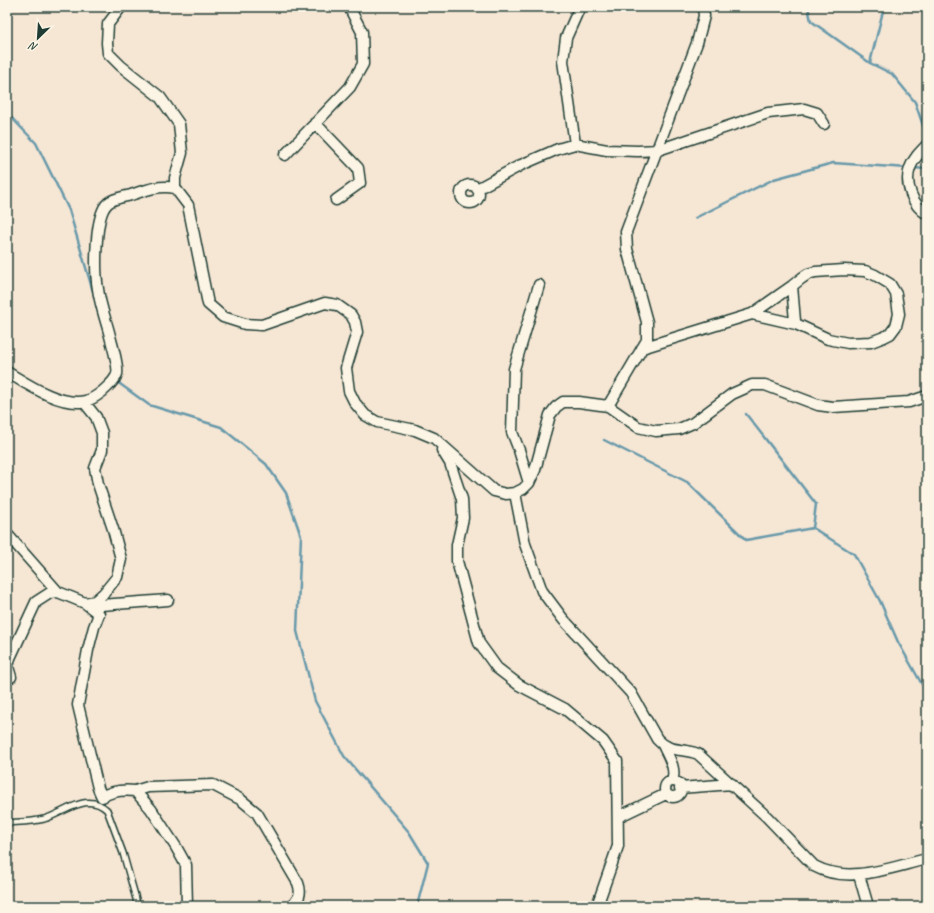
<svg xmlns="http://www.w3.org/2000/svg" width="934" height="913" viewBox="0 0 934 913" font-family="Caveat,sans-serif">
<style>
.lines{fill:none;stroke-linecap:round;stroke-linejoin:round}
.stream{stroke:#6899aa;stroke-width:2.5}
.service-casing{stroke:#1f3d34;stroke-width:8}
.minor-casing{stroke:#1f3d34;stroke-width:13}
.service{stroke:#fcf5e5;stroke-width:5}
.minor{stroke:#fcf5e5;stroke-width:10}
</style>
<rect width="100%" height="100%" fill="#f6e6d4"/>
<filter id="ink" filterUnits="userSpaceOnUse"><feTurbulence type="fractalNoise" baseFrequency=".025" numOctaves="2"/><feDisplacementMap in="SourceGraphic" scale="8" xChannelSelector="R" yChannelSelector="G"/><feConvolveMatrix kernelMatrix="1 2 1 2 8 2 1 2 1" color-interpolation-filters="sRGB"/></filter>
<g filter="url(#ink)">
<g class="lines">
<path class="stream" d="M 808,7 L 811,21 L 870,63 L 892,74 L 915,102 L 927,137
M 870,63 L 884,7
M 7,113 L 36,143 L 69,210 L 94,295
M 913,168 L 927,169
M 695,218 L 774,179 L 833,163 L 908,168
M 118,379 L 120,384 L 149,405 L 221,427 L 266,464 L 286,493 L 301,536 L 297,631 L 315,701 L 344,756 L 409,832 L 428,863 L 417,906
M 746,414 L 816,504 L 813,528
M 604,440 L 687,482 L 746,540 L 813,528 L 854,554 L 880,601 L 898,642 L 924,688 L 927,689"/>
<g class="service-casing">
<path id="service" d="M 7,823 C 19,822 32,822 44,819 C 65,813 87,791 107,810 L 123,853 L 136,899 L 137,906"/>
</g>
<g class="minor-casing">
<path id="minor" d="M 121,7 L 108,24 L 107,43 L 108,53 L 121,66 L 160,97 L 179,124 L 182,153 L 175,178 L 175,188
M 315,123 L 358,168 L 360,183 L 336,200
M 575,144 L 563,61 L 566,38 L 578,11 L 581,7
M 927,145 C 920,152 913,159 910,168 C 904,184 913,206 927,214
M 285,155 L 350,87 L 363,64 L 362,32 L 349,7
M461 194a9 9 0 1 1 18 0a9 9 0 1 1-18 0Z
M 477,189 L 521,165 L 558,149 L 575,144 L 607,150 L 638,151 L 658,150 L 768,113 L 804,109 L 817,113 L 824,124
M 792,286 L 795,321 L 796,324
M 642,348 L 752,314 L 792,286 L 802,278 L 808,274 L 815,272 L 844,270 L 865,271 L 875,275 L 890,284 L 896,294 L 899,314 L 896,326 L 890,334 L 884,337 L 871,342 L 848,343 L 828,339 L 796,324 L 752,314
M 7,372 C 27,384 61,407 85,401 C 92,400 98,395 103,391 C 108,386 115,381 117,374 C 119,367 112,344 110,336 C 106,320 100,305 98,289 C 95,272 94,215 108,203 C 114,198 124,197 131,195 C 146,190 159,185 175,188 L 188,205 L 208,304 L 223,317 L 245,324 L 262,325 L 325,303 L 337,305 L 351,315 L 355,322 L 357,332 L 346,368 L 349,391 L 355,403 L 365,415 L 377,422 L 415,430 L 434,438 L 494,491 L 506,494 L 515,493 L 523,489 L 529,483 L 535,470 L 550,415 L 556,407 L 563,402 L 579,402 L 608,406 L 638,427 L 656,431 L 679,429 L 693,423 L 732,394 L 752,385 L 765,385 L 818,405 L 833,407 L 909,402 L 927,396
M 608,406 L 647,340 L 647,322 L 627,249 L 626,232 L 697,43 L 704,16 L 703,7
M 442,450 L 450,463 L 462,499 L 463,518 L 457,545 L 457,561 L 479,643 L 497,668 L 519,685 L 565,709 L 603,741 L 617,761 L 618,846 L 597,906
M 529,483 L 519,450 L 512,432 L 514,369 L 539,285
M 515,493 L 525,544 L 542,591 L 563,619 L 631,693 L 657,739 C 671,754 681,747 698,754 L 767,817 L 814,866 C 849,885 891,867 927,859
M 7,534 L 58,592 L 85,603 L 95,601 L 104,593 L 117,577 L 121,559 L 113,529 L 98,484 L 95,468 L 102,450 L 102,433 L 96,417 L 84,402
M 85,603 L 99,614 L 94,627 L 88,650 L 78,705 L 98,788 L 102,797 C 111,791 125,790 135,791 L 151,809 L 176,847 L 186,865 L 187,906
M 101,605 L 168,600
M 11,677 L 8,667 L 10,658 L 36,602 L 50,593 L 58,592
M 663,745 C 668,756 677,769 672,781
M665 789a8 8 0 1 1 16 0a8 8 0 1 1-16 0Z
M 680,788 L 732,784
M 135,791 L 148,787 L 213,785 L 240,799 L 257,813 L 298,883 C 302,894 299,898 292,906
M 618,817 L 666,794
M 859,875 L 868,906"/>
</g>
<use href="#service" class="service"/>
<use href="#minor" class="minor"/>
</g>
</g>
<rect width="934" height="913" fill="none" stroke="#fcf5e5" stroke-width="24"/>
<rect x="12" y="12" width="910" height="889" fill="none" stroke="#1f3d34" stroke-width="1.5" filter="url(#ink)"/>
<g transform="translate(38 38) rotate(205)" stroke="#fcf5e5" stroke-width="3" paint-order="stroke">
<path d="M0-3L7 15L0 10L-7 15Z" fill="#1f3d34"/>
<text y="-6" font-size="11" font-weight="bold" text-anchor="middle" fill="#1f3d34">N</text>
</g>
</svg>
